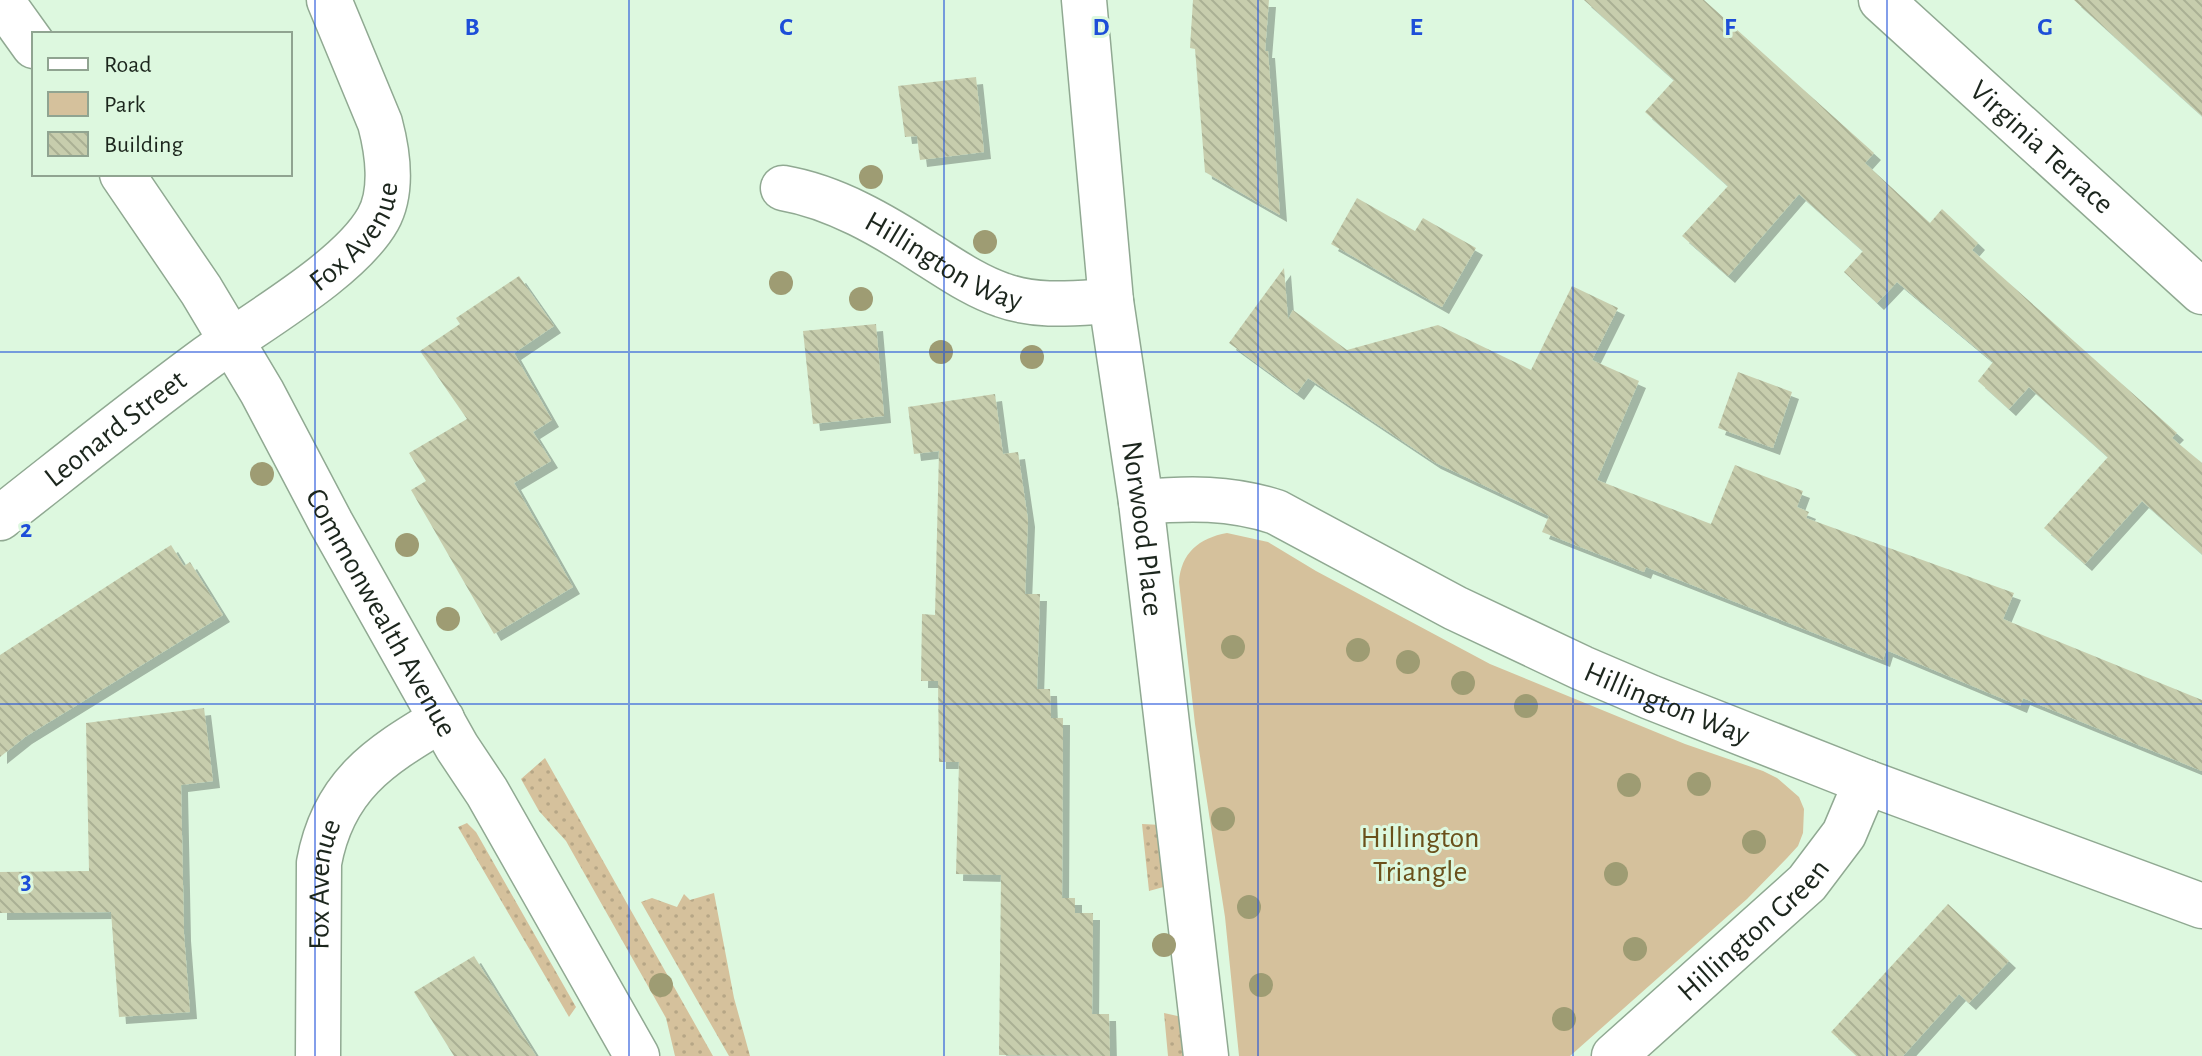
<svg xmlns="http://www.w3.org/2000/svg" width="2202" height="1056" viewBox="0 0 2202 1056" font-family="'Alegreya Sans',sans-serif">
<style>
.grass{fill:url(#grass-dots)}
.green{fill:#d5c19c}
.building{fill:url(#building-back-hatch);filter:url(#shadow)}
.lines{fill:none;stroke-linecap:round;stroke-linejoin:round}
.street-casing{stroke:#90a992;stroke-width:47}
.street{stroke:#fff;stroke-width:44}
.tree{fill:#9e9c73}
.grid{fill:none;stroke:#1d4ed8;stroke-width:2;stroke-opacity:0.55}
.labels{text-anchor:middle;stroke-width:6;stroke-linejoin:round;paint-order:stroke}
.street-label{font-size:30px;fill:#1c261d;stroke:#ddf8df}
.park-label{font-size:30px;fill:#6a501b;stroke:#ddf8df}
.grid-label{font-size:26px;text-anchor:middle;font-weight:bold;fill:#1d4ed8;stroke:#ddf8df;stroke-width:6;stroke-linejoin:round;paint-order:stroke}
</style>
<defs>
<pattern id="grass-dots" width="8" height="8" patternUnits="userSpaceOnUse" patternTransform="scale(2)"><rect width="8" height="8" fill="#d5c19c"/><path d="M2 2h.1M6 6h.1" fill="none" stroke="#b6a686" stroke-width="1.8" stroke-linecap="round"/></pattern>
<pattern id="building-back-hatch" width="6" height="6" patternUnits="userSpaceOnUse" patternTransform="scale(2)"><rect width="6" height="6" fill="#c7cdad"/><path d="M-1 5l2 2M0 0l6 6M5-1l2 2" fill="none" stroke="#aab094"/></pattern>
<filter id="shadow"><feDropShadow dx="7" dy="7" stdDeviation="0" flood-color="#0004"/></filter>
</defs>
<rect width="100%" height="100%" fill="#ddf8df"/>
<path class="grass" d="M 545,758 L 713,1056 L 675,1056 L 666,1018 L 653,995 L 566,841 L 539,811 L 521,779 Z
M 467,823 L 476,832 L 576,1007 L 569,1017 L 458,827 Z
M 1142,824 L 1161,825 L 1167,886 L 1149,891 Z
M 714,893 L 734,998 L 750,1056 L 729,1056 L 641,902 L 652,898 L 677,907 L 684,894 L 690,900 Z
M 1164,1013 L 1182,1017 L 1186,1056 L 1168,1056 Z"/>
<path class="green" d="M 1227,533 L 1268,542 L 1316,571 L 1490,664 L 1685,744 L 1763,771 L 1777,778 L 1799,797 L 1804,809 L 1803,833 L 1798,846 L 1787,858 L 1747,899 L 1570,1056 L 1239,1056 L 1225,917 L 1195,724 L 1179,582 C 1181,553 1199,538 1227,533 Z"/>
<path class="building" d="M 1193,0 L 1269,0 L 1265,51 L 1268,51 L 1280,215 L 1205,172 L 1195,49 L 1190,48 Z
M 1584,0 L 1704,0 L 1874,153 L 1865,163 L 1930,223 L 1942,209 L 1978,243 L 1972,250 L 2177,433 L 2172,438 L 2202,463 L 2202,554 L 2142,501 L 2085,564 L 2044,528 L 2108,457 L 2029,387 L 2009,409 L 1978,381 L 1993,362 L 1897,282 L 1877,303 L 1844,272 L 1863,251 L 1799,194 L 1728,276 L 1682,236 L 1728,186 L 1645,112 L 1674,80 Z
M 2074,0 L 2202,0 L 2202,116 Z
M 976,77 L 984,152 L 920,160 L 917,136 L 905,137 L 898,86 Z
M 1357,198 L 1415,231 L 1423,218 L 1476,248 L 1442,307 L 1331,244 Z
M 1284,268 L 1288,319 L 1293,310 L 1347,350 L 1438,325 L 1531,370 L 1572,286 L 1618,308 L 1592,360 L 1639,381 L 1597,480 L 1711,524 L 1735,465 L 1803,491 L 1797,507 L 1809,512 L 1806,518 L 2014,593 L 2003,619 L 2202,700 L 2202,771 L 2023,698 L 2020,706 L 1886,650 L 1883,660 L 1646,567 L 1644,572 L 1542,532 L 1549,516 L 1434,462 L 1308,378 L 1297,393 L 1229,343 Z
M 519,276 L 554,326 L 514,353 L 552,420 L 533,432 L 551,461 L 514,483 L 573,587 L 494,634 L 411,490 L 426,481 L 409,453 L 467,419 L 420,351 L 460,324 L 456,318 Z
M 876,324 L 884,416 L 813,424 L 803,331 Z
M 1738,372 L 1792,392 L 1773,448 L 1718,428 Z
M 995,394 L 1003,454 L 1018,452 L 1028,520 L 1025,594 L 1040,594 L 1037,689 L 1050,689 L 1051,718 L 1063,718 L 1062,898 L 1075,898 L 1075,913 L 1093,913 L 1092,1014 L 1109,1014 L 1110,1056 L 999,1055 L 1001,875 L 956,874 L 959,762 L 939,762 L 938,681 L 921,681 L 922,614 L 935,615 L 939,451 L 914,454 L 908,407 Z
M 171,545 L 184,566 L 190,562 L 223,615 L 25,737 L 0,757 L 0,655 Z
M 204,708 L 213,781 L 181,785 L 184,934 L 190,1012 L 119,1017 L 111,912 L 0,913 L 0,872 L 89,871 L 86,723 Z
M 1948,904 L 2009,961 L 1969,1003 L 1959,994 L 1903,1056 L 1857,1056 L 1831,1032 Z
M 474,956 L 536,1056 L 454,1056 L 414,992 Z"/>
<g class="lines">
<g class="street-casing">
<g id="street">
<path d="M 1,0 L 34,46"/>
<path id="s1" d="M 1084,0 L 1111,301 L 1141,502 L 1206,1056"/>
<path id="s2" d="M 1881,0 L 2202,292"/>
<path id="s3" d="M 122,174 L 201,290 L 262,392 L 331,523 L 457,747 L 487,792 L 637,1056"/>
<path id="s4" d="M 783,188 C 835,197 884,226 927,254 C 951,269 975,286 1002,295 C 1038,308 1075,303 1111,301"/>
<path id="s5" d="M 1141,502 C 1188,498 1230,497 1276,512 L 1455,608 L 1582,668 L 1650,697 L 1866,782 L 2202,906"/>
<path id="s6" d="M 0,518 C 69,464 137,409 208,357 C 256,322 350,269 378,219 C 393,192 388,153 380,123 L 329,0"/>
<path id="s7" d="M 318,1056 L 319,863 C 333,786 378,757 442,719"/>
<path id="s8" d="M 1614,1056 L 1807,883 L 1844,834 L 1866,782"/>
</g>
</g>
<use href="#street" class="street"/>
</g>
<g class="tree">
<circle cx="871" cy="177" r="12"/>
<circle cx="985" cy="242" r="12"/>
<circle cx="781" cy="283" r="12"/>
<circle cx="861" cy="299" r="12"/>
<circle cx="941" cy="352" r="12"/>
<circle cx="1032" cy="357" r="12"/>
<circle cx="262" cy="474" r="12"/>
<circle cx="407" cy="545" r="12"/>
<circle cx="448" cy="619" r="12"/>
<circle cx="1233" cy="647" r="12"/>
<circle cx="1358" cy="650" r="12"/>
<circle cx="1408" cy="662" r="12"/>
<circle cx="1463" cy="683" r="12"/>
<circle cx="1526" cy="706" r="12"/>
<circle cx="1699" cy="784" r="12"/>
<circle cx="1629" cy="785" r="12"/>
<circle cx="1223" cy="819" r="12"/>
<circle cx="1754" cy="842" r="12"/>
<circle cx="1616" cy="874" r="12"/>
<circle cx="1249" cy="907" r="12"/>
<circle cx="1164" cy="945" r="12"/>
<circle cx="1635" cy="949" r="12"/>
<circle cx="661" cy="985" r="12"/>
<circle cx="1261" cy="985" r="12"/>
<circle cx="1564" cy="1019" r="12"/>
</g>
<path class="grid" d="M 315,0 L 315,1056M 629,0 L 629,1056M 944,0 L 944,1056M 1258,0 L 1258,1056M 1573,0 L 1573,1056M 1887,0 L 1887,1056M 0,352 L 2202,352M 0,704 L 2202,704"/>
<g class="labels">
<g class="street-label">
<text dy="10" stroke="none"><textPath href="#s2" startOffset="218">Virginia Terrace</textPath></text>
<text dy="10" stroke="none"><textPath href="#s6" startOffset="456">Fox Avenue</textPath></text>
<text dy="10" stroke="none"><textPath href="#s4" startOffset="178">Hillington Way</textPath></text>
<text dy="10" stroke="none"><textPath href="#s6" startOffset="146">Leonard Street</textPath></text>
<text dy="10" stroke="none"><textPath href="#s1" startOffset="532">Norwood Place</textPath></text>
<text dy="10" stroke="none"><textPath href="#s3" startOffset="510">Commonwealth Avenue</textPath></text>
<text dy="10" stroke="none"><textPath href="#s5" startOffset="572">Hillington Way</textPath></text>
<text dy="10" stroke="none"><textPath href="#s7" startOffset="172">Fox Avenue</textPath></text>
<text dy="10" stroke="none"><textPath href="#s8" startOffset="188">Hillington Green</textPath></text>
</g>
<g class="park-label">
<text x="1420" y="847">Hillington<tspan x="1420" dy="34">Triangle</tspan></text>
</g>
</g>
<g class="grid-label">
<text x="472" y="35">B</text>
<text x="786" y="35">C</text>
<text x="1101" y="35">D</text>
<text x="1416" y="35">E</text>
<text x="1730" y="35">F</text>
<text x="2045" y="35">G</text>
<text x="26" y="537">2</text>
<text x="26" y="889">3</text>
</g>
<rect x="32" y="32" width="260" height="144" fill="#ddf8df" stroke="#90a491" stroke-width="2"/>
<rect x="48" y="58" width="40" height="12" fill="#ffffff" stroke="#90a491" stroke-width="2"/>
<text x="104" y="72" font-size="24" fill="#1c261d">Road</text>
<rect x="48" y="92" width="40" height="24" fill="#d5c19c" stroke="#90a491" stroke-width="2"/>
<text x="104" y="112" font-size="24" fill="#1c261d">Park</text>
<rect x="48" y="132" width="40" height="24" fill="url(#building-back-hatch)" stroke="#90a491" stroke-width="2"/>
<text x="104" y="152" font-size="24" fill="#1c261d">Building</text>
</svg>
